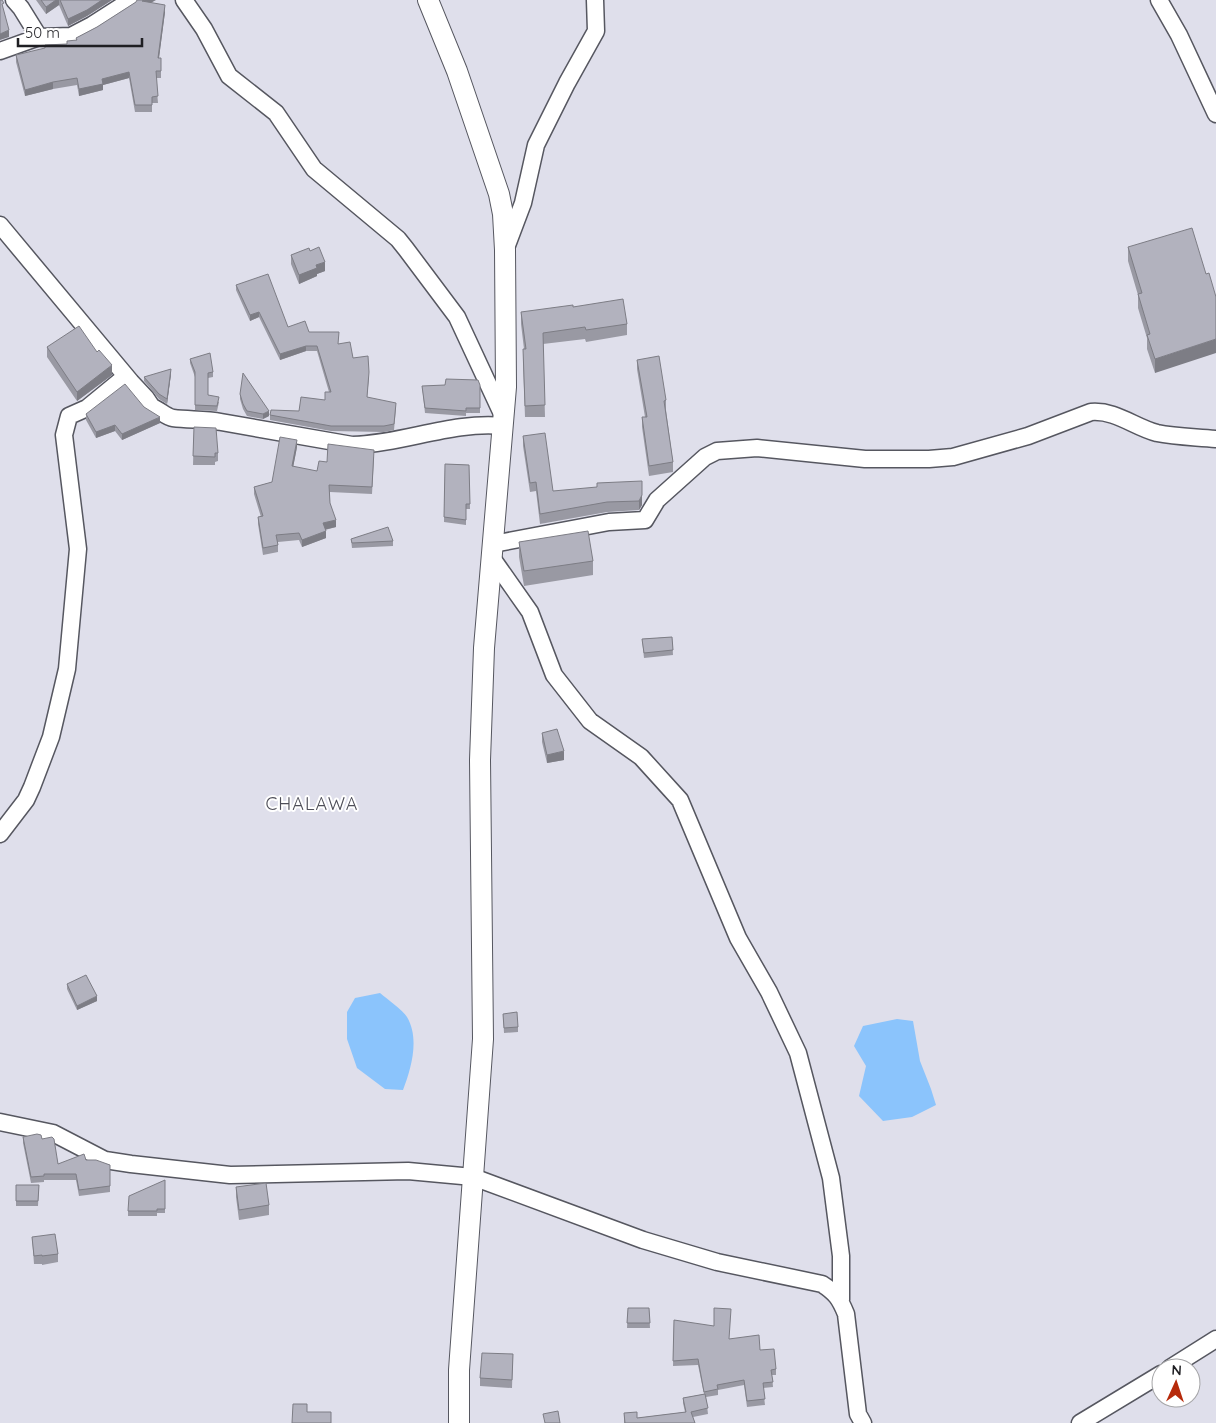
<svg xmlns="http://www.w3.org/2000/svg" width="1216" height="1423" viewBox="0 0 1216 1423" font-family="Quicksand,sans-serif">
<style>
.water{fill:#8bc4fc}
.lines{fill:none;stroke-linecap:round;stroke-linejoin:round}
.minor-casing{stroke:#565760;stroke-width:19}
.tertiary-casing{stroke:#565760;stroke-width:22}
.minor{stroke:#fff;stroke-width:16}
.tertiary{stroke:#fff;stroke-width:20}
.wall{fill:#9999a3}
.shaded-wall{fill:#7d7d85}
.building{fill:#b2b2be;stroke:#7d7d85}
.labels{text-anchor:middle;stroke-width:4;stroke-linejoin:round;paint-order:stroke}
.quarter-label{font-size:18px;letter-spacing:1px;fill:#4e4e58;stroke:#fff}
</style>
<rect width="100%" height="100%" fill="#dfdfeb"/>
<path class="water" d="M 380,993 C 387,999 403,1010 407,1017 C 420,1039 411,1069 403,1090 L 385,1089 L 357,1068 L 347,1039 L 347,1012 L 355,998 Z
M 897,1019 L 913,1021 L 920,1061 L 931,1089 L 936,1105 L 912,1117 L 883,1121 L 859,1096 L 866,1066 L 854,1046 L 863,1026 Z"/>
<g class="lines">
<g class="minor-casing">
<path id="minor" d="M 14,0 L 21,8 L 39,37
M 184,0 L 204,29 L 229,76 L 276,113 L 314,169 L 398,239 L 406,249 L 457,317 L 504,418
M 1159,0 L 1179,35 L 1216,114
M 0,51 L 39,37 L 71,36 L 92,25 L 131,0
M 0,225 L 131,382 L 146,398 L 152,407 C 160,410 166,417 173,418 C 189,420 205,419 221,422 L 352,445 C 403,444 452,421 503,426
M 506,248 L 523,203 L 536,145 L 567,83 L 596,31 L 595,0
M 493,544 L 609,522 L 645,520 L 657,500 L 705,457 L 717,451 L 757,448 L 865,459 L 929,459 L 953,457 L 1028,436 L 1091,412 C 1116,410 1134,427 1157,433 C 1176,437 1197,437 1216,439
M 492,558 L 530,612 L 554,675 L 590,721 L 641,757 L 680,800 L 738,938 L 769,992 L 798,1053 L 831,1178 L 841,1256 L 841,1300
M 0,834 L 26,800 L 32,787 L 51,737 L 67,669 L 78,549 L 64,435 L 69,416 L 87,408 L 126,376
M 0,1122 L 53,1133 L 105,1160 L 131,1164 L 230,1175 L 408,1171 L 473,1177 L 643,1240 L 717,1262 L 822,1284 C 836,1293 840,1299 846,1314 L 858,1414 L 863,1423
M 1170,1368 L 1216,1339
M 1080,1423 L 1161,1374"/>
</g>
<g class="tertiary-casing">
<path id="tertiary" d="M 428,0 L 457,71 L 499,194 L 503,214 L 505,250 L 506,387 L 484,648 L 480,760 L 483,1039 L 459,1370 L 459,1423"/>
</g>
<use href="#minor" class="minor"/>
<use href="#tertiary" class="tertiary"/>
</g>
<path class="wall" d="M 36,0 L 112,0 L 87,16 L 68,26 L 59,5 L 46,14 Z
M 136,2 L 152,3 L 165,12 L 159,58 L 161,58 L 161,78 L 156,78 L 158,103 L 152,103 L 152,112 L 135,112 L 129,78 L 103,85 L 103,90 L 79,96 L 77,85 L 53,89 L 25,96 L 16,62 L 16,55 L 67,44 L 76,40 L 76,38 L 97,27 Z
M 1128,247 L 1206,274 L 1155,373 L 1147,349 L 1147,338 L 1138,308 L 1138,295 L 1128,261 Z
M 310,251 L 325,271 L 317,274 L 317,276 L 299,284 L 291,264 L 291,255 Z
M 236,285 L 288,327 L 309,332 L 338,344 L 353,358 L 369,378 L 367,397 L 396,408 L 394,430 L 384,432 L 331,431 L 270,420 L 270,415 L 299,411 L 325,400 L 329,392 L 317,351 L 306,351 L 280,360 L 259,317 L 250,321 L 236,290 Z
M 521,312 L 627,324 L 627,335 L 586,342 L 585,339 L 543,344 L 545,417 L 525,417 L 523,361 L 524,349 L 521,324 Z
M 47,347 L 97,352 L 112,375 L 77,401 L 47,357 Z
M 190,359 L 213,372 L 213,377 L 208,378 L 208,395 L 219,402 L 217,411 L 195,410 L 195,377 L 190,363 Z
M 637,360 L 666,400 L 666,410 L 673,462 L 673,472 L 649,476 L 642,427 L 642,417 L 645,417 L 637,369 Z
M 171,374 L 167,404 L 159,399 L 144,381 L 144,377 Z
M 480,385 L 480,413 L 466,413 L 466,416 L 425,413 L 422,386 Z
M 240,394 L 269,416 L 263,419 L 247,416 L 243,409 L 240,399 Z
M 144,407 L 160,423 L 122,440 L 115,431 L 96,438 L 86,420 L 86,414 Z
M 194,427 L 218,453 L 218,461 L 215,462 L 215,465 L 193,465 Z
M 523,436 L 553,491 L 642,495 L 642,505 L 639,510 L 607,512 L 540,524 L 536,491 L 530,492 L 523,446 Z
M 297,447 L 293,467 L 317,471 L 327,462 L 374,457 L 372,494 L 330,492 L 330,503 L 336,527 L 325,530 L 326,538 L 302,547 L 299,540 L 278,542 L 278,552 L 263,555 L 258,524 L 258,517 L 261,517 L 254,494 L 254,487 L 272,482 Z
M 445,464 L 469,465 L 470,509 L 466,509 L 466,525 L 444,522 Z
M 351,539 L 393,541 L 393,546 L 352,548 Z
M 519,542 L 593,561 L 593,575 L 524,586 L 519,557 Z
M 672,637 L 673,655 L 644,658 L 642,639 Z
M 542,733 L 564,760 L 547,763 L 542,742 Z
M 67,984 L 97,1001 L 77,1010 L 67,989 Z
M 503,1014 L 518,1027 L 518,1032 L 504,1033 Z
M 23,1137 L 42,1139 L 58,1164 L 86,1160 L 110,1165 L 110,1192 L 79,1196 L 76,1180 L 44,1180 L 44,1182 L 31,1183 L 23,1143 Z
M 165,1180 L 165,1213 L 157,1213 L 157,1216 L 128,1216 L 128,1211 Z
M 16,1185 L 39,1185 L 38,1206 L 16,1206 Z
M 236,1187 L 269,1205 L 269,1215 L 239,1220 L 236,1197 Z
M 32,1237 L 58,1254 L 58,1262 L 42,1265 L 42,1264 L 34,1264 Z
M 628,1308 L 649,1308 L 650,1328 L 627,1328 Z
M 674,1320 L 760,1350 L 776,1369 L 776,1375 L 772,1375 L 773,1387 L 763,1388 L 765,1405 L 747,1407 L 744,1385 L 718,1390 L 718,1395 L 706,1397 L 708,1414 L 693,1417 L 695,1423 L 624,1423 L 624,1413 L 637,1418 L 685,1412 L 683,1403 L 683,1398 L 704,1394 L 698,1365 L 673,1366 Z
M 513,1354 L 512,1388 L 480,1386 L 480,1378 Z"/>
<path class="shaded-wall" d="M 56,0 L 59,0 L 59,5 L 46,14 L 46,7 Z
M 102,0 L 112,0 L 87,16 L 68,26 L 68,19 Z
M 145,0 L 156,0 L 142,8 L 142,1 Z
M 165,5 L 165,12 L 158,65 L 158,58 Z
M 9,30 L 9,37 L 0,40 L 0,34 Z
M 129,72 L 129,78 L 103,85 L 103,90 L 79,96 L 79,89 L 102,79 Z
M 53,82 L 53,89 L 25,96 L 25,90 Z
M 325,262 L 325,271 L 317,274 L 317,276 L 299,284 L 299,275 L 316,265 Z
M 259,312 L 259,317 L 250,321 L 250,315 Z
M 1216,339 L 1216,353 L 1155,373 L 1155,359 Z
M 306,346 L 306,351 L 280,360 L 280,354 Z
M 112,365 L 112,375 L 77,401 L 77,392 Z
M 171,369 L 171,374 L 167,404 L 167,399 Z
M 269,411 L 269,416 L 263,419 L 263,414 Z
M 160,417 L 160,423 L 122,440 L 122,434 Z
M 115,425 L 115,431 L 96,438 L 96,432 Z
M 297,440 L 297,447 L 292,473 L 292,466 Z
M 642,495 L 642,505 L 639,510 L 639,501 Z
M 336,520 L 336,527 L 323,530 L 323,523 Z
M 326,531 L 326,538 L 302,547 L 302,540 Z
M 564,751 L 564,760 L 547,763 L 547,755 Z
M 97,996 L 97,1001 L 77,1010 L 77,1006 Z"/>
<path class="building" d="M 0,0 L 2,0 L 4,3 L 2,4 L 9,30 L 0,34 Z
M 41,0 L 56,0 L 46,7 Z
M 60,0 L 102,0 L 87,10 L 68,19 Z
M 137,0 L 145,0 L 142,1 L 165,5 L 158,58 L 161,58 L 161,71 L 156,71 L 158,96 L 152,97 L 152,105 L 135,105 L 129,72 L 102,79 L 103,84 L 79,89 L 77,78 L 53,82 L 25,90 L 16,55 L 45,48 L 45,45 L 67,44 L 67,41 L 77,40 L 76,38 L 97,27 L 136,2 Z
M 1192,228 L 1206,274 L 1209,273 L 1216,297 L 1216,339 L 1155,359 L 1147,335 L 1150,334 L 1138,294 L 1142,293 L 1128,247 Z
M 319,247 L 325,262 L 316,265 L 317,268 L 299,275 L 291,255 L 309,248 L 310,251 Z
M 268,274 L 288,327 L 305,321 L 309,332 L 339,332 L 338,344 L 350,342 L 353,358 L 368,356 L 369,372 L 367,397 L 396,403 L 394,424 L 384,426 L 331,426 L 270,415 L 271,410 L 299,411 L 301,397 L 325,400 L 325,392 L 331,392 L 317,346 L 306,346 L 280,354 L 259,312 L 250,315 L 236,285 Z
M 623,299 L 627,324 L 586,330 L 585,327 L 543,333 L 545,405 L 525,406 L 523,349 L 526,349 L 521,312 L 573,305 L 573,307 Z
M 79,326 L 97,352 L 99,350 L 112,365 L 77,392 L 47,347 Z
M 210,353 L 213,372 L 208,373 L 208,395 L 219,397 L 217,406 L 195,405 L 195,372 L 190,359 Z
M 659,356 L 666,400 L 664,401 L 673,462 L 649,466 L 642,417 L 647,417 L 637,360 Z
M 171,369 L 167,399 L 159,394 L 144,377 Z
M 243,373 L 269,411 L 263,414 L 247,411 L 243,404 L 240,394 Z
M 446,379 L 478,380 L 480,385 L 480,408 L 466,408 L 466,411 L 425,408 L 422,386 L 445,385 Z
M 125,384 L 144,407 L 160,417 L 122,434 L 115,425 L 96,432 L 86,414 Z
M 194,427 L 216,428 L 218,453 L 215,453 L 215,457 L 193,456 Z
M 545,433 L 553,491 L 597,487 L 597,483 L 642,481 L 642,495 L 639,501 L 607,502 L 540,514 L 536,482 L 530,483 L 523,436 Z
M 280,437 L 297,440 L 292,466 L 317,471 L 319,461 L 327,462 L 328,444 L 374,450 L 372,487 L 329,485 L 330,503 L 336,520 L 323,523 L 326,531 L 302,540 L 299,533 L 276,535 L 278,545 L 263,548 L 258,517 L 263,516 L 254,487 L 272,482 Z
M 445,464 L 469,465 L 470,504 L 466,504 L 466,520 L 444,517 Z
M 388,527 L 393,541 L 352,543 L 351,539 Z
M 588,531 L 593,561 L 524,571 L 519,542 Z
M 672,637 L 673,650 L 644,653 L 642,639 Z
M 557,729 L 564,751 L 547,755 L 542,733 Z
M 86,975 L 97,996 L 77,1006 L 67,984 Z
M 517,1012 L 518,1027 L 504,1028 L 503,1014 Z
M 37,1134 L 41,1135 L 42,1139 L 52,1137 L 54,1139 L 58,1164 L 84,1154 L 86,1160 L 96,1160 L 110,1165 L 110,1186 L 79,1190 L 76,1174 L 44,1174 L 44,1176 L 31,1177 L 23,1137 Z
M 165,1180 L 165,1209 L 157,1209 L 157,1211 L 128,1211 L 129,1196 Z
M 266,1183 L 269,1205 L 239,1210 L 236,1187 Z
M 16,1185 L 39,1185 L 38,1201 L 16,1201 Z
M 55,1234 L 58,1254 L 42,1256 L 42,1255 L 34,1256 L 32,1237 Z
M 628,1308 L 649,1308 L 650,1323 L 627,1323 Z
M 714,1308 L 731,1309 L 729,1339 L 759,1335 L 760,1350 L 774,1349 L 776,1369 L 771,1370 L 773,1382 L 763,1383 L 765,1399 L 747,1401 L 744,1380 L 717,1385 L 718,1389 L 704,1392 L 698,1359 L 673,1361 L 674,1320 L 714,1326 Z
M 482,1353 L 513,1354 L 512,1380 L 480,1378 Z
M 705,1394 L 708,1408 L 691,1412 L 695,1423 L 625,1423 L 624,1413 L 637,1412 L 637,1418 L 686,1412 L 683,1398 Z
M 293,1404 L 307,1404 L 307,1412 L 331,1412 L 331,1423 L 292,1423 Z
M 558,1411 L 560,1423 L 545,1423 L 543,1414 Z"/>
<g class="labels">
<g class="quarter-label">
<text x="312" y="810">CHALAWA</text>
</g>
</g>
<g transform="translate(1176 1383) rotate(3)"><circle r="24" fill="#ffffff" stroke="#a5a5a7"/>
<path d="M0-4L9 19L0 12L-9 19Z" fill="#b62a0b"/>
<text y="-8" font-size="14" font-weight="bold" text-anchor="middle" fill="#1f1f23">N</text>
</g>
<path d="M18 38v8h124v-8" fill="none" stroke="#1f1f23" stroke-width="2.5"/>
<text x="25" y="38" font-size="15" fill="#1f1f23" stroke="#ffffff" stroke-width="4" paint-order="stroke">50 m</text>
</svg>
